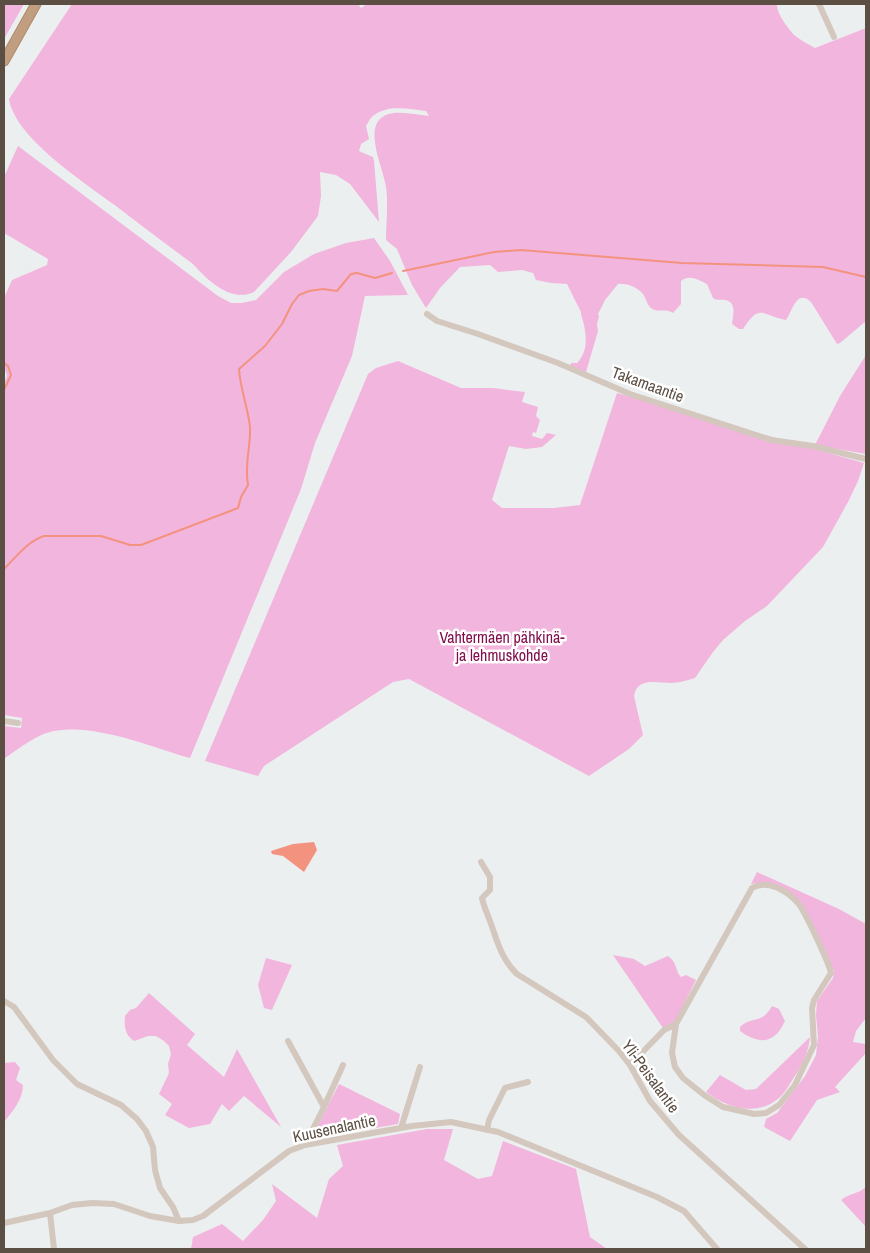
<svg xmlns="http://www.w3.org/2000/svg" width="870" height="1253" viewBox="0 0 870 1253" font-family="'Archivo Narrow',sans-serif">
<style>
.green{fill:#f2b5dd}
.water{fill:#f3937f}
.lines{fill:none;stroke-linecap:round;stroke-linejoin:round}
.stream{stroke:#f3937f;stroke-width:2}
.highway-casing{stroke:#ac8a6b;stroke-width:11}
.minor{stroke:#d3c7be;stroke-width:6}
.highway{stroke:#c09e7f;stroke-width:9}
.labels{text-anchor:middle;stroke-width:5;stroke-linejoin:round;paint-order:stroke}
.street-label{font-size:16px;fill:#5b4e43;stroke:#fff}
.park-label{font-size:16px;fill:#820f4c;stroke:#fff}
</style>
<rect width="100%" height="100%" fill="#ecefef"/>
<path class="green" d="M 4,4 L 24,4 L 4,39 Z
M 72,4 L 358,4 L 361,8 L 367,4 L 777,4 C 776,13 788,28 794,35 C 800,40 808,44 815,48 L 866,28 L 866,321 L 840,343 L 837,344 L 811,302 C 796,288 792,313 786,320 C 762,315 760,303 743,329 L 739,329 L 732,324 C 733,315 737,302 725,300 C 720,299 718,301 713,298 L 707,284 C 698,280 690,274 681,281 L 681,304 L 673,313 C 666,308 657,313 651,308 C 647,305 646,298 643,294 C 637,287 627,283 618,284 L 605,300 L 598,314 L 599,316 L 597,324 L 598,331 L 586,372 L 570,366 L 571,363 L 577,363 C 590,349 586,331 581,314 L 581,312 L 567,284 L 551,283 L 536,280 L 533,273 L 522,270 L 498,272 L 490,265 L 460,267 L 440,288 L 426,308 L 412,285 L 397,249 L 386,240 C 386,224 389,196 385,182 C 381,162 359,117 394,113 C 406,112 418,115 429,116 L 426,111 C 410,109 387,104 373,116 C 370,118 368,123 366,126 L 369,139 L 361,144 L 359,151 L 373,157 L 374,161 L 379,222 L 350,184 L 336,175 L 320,172 L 321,196 L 318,216 L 291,252 L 254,292 C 231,303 207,280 193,264 C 167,245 141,225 116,206 C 85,183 15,138 9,99 Z
M 18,146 L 218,296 L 231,303 L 242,303 L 256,300 L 284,272 L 314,254 L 346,243 L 374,238 L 390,261 L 408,295 L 365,296 L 352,356 L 315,443 L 301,489 L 190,758 C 152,747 95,723 54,731 C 37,734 18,749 4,759 L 4,726 L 21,728 L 22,718 L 4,715 L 4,383 L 7,376 L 4,367 L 4,298 L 12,280 L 47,265 L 48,259 L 4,233 L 4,177 Z
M 866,355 L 866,454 L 815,445 L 840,396 Z
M 398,361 L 461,388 L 493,388 L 525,392 L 522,402 L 538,407 L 536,416 L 540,420 L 536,433 L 533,432 L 532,436 L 542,439 L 547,433 L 556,435 L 542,447 L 526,449 L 509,446 L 492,500 L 502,508 L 554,508 L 580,505 L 617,393 L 864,463 L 858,481 L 848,502 L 823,547 L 767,606 L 745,621 L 723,640 L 713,652 L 695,678 C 688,680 679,683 671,683 C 657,683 637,677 634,696 L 643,735 L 629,749 L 589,776 L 409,679 L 393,682 L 264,766 L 258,776 L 205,761 L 368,374 L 376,368 Z
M 757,872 L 839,909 L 866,924 L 866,1018 L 856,1031 L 853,1042 L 866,1044 L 865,1054 L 835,1087 L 840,1092 L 817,1100 L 790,1141 L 764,1127 L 766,1119 L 777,1113 L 805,1076 L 816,1055 L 818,1037 L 816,1015 L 817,1001 L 833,978 L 834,971 L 800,901 L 780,886 L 756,883 L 751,884 Z
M 613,955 L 634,959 L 645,966 L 668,956 C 678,963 675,971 681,977 L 686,975 L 696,980 L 675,1022 L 663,1028 Z
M 266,958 L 292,965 L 272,1010 L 264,1008 L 258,985 Z
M 149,993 L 195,1034 L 187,1045 L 224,1077 L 237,1049 L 281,1127 L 244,1096 L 229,1111 L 222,1104 L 210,1124 L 189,1128 L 165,1115 L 172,1104 L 159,1094 L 169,1073 L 168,1064 L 171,1054 L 169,1046 L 164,1041 L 156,1036 L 148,1036 L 134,1041 C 125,1035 124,1027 125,1016 L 130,1010 L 136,1008 Z
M 772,1006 L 779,1009 L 785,1021 C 775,1044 759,1045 740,1031 L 740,1027 C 750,1016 762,1025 772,1006 Z
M 810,1037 C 809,1052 801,1067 793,1079 C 789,1085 785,1093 779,1098 C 757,1117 727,1108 706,1092 L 720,1075 L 746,1090 L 756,1089 Z
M 15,1062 L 20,1068 L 16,1080 L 23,1085 C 23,1099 13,1111 4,1122 L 4,1063 Z
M 339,1084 L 400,1114 L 398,1124 L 311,1139 Z
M 427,1129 L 453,1129 L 444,1160 L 478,1179 L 492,1176 L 503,1141 L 576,1169 L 590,1237 L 607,1249 L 191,1249 L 193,1237 L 222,1224 L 243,1241 L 263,1220 L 276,1201 L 272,1184 L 317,1218 L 329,1179 L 343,1166 L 337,1145 Z
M 866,1187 L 866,1227 L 841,1200 C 848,1194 858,1194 866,1187 Z"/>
<path class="water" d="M 314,842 L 317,850 L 304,872 L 283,856 L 272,854 L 271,851 L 293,844 Z"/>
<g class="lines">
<path class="stream" d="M 403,271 L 494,252 L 521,250 L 682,263 L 823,267 L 866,277
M 4,363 L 8,366 L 11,375 L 4,390
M 4,569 C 16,557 28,541 44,536 L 101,536 L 130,545 L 141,545 L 238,508 L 241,497 L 248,485 C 244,464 251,447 250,427 C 248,408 240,388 239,369 L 265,346 L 282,324 L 292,304 L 299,295 L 309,291 L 323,289 L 337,291 L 351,274 L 357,273 L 375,278 L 392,273"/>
<g class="highway-casing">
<path id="highway" d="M 4,61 L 36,4"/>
</g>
<path class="minor" d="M 819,4 L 834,37
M 427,314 L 437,321 L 478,334 L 558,363 L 630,394 L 771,440 L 813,446 L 866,459
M 4,721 L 18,723
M 481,862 L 490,877 L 490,890 L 482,898 C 484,907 487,913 490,921 C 497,940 501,959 517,974 L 586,1017 L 618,1050 L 630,1065 L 650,1101 L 679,1135 L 805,1249
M 4,1001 L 14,1007 L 53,1060 L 77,1084 L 121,1105 L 137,1119 L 146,1131 L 153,1147 L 155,1170 L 160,1188 L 173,1207 L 179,1221 L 193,1220 L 203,1216 L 289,1151 L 305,1145 L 412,1126 L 451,1122 L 498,1132 L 657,1197 L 684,1211 L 717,1249
M 288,1041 L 324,1107 L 305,1145
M 630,1065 L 664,1030 L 676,1024 L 752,888 C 767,879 786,890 797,902 C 804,909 829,963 831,973 L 814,1000 L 812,1008 L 814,1045 L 801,1072 L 795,1085 L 779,1105 L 766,1113 L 754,1114 L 723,1107 L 704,1095 L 683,1078 L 675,1067 L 672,1053 L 676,1024
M 324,1107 L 343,1065
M 401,1128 L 420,1067
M 487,1130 L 489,1120 L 505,1088 L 528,1082
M 50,1213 L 54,1249
M 4,1223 L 50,1213 L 72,1205 L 92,1203 L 114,1204 L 150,1216 L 179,1221"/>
<use href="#highway" class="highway"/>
</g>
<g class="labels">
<g class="street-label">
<text transform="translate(648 384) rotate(20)" y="6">Takamaantie</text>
<text transform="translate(651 1076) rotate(54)" y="6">Yli-Peisalantie</text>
<text transform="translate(334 1128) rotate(-12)" y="6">Kuusenalantie</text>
</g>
<g class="park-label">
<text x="502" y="643">Vahtermäen pähkinä-<tspan x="502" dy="18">ja lehmuskohde</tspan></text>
</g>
</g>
<rect width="870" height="1253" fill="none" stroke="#5b4e43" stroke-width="10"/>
</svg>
